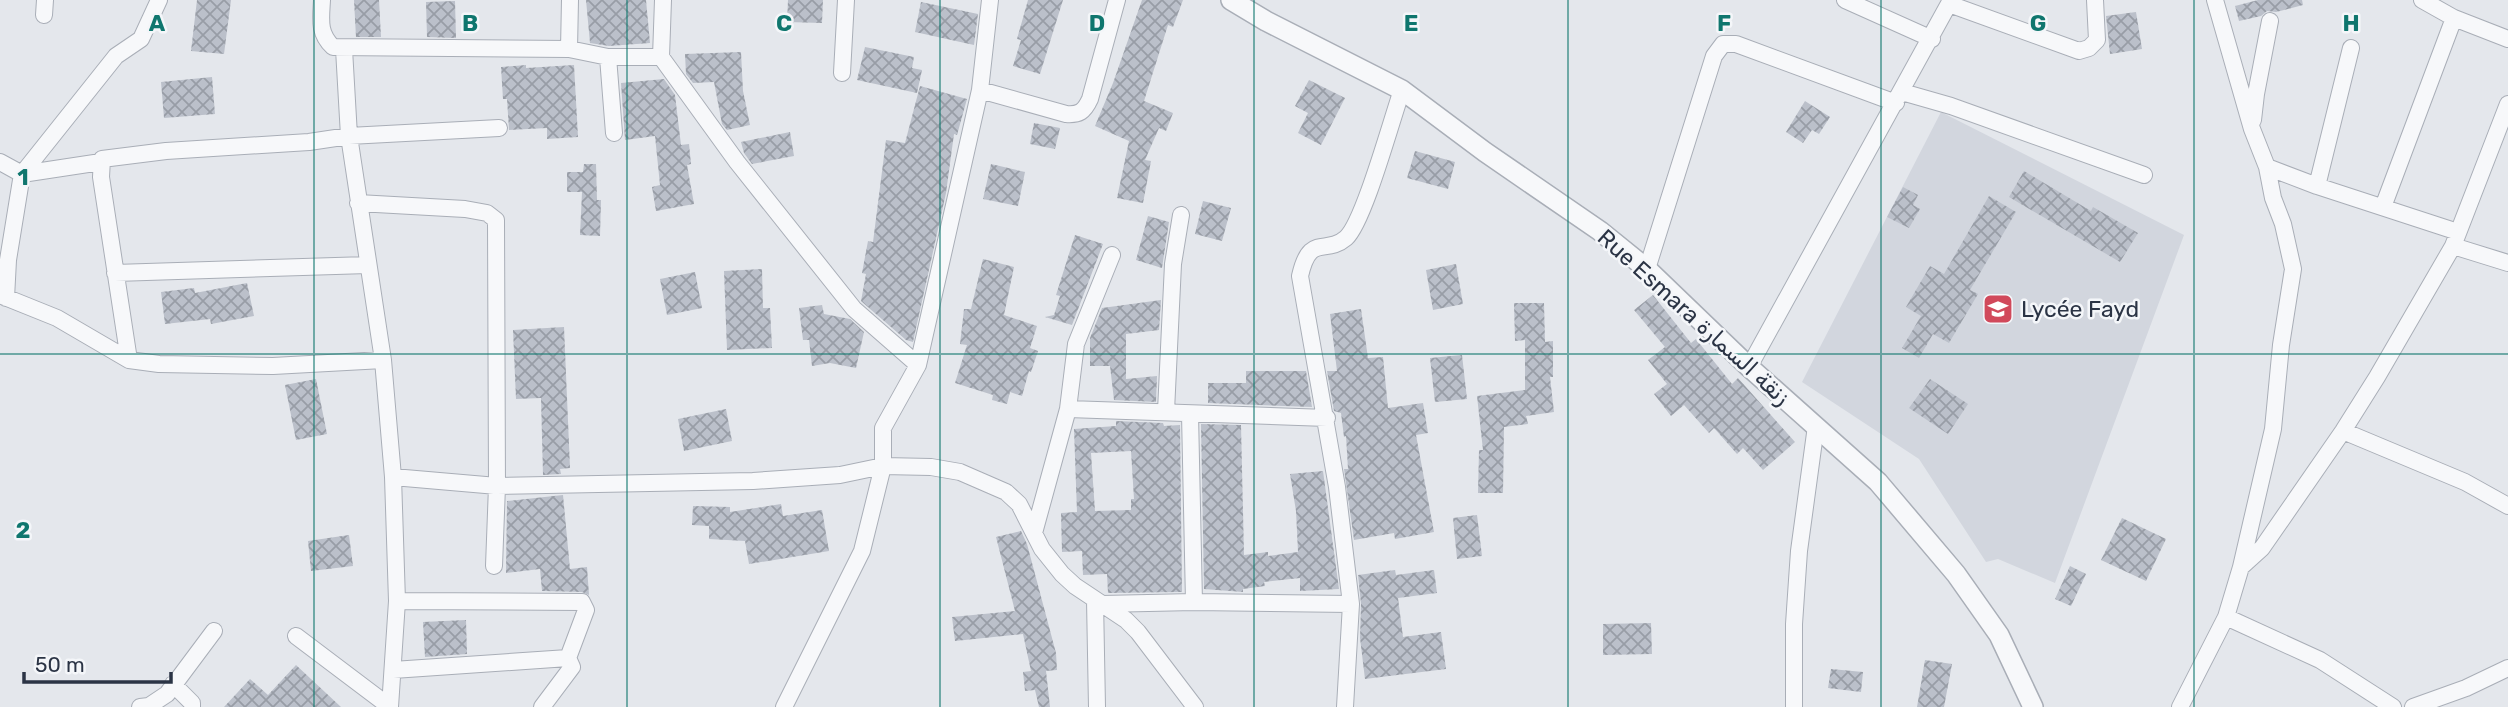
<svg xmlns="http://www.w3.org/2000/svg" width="2508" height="707" viewBox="0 0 2508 707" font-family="Rubik,'Noto Naskh Arabic',sans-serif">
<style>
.built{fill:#d2d6de}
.building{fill:url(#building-cross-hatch);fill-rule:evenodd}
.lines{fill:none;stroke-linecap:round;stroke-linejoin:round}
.minor-casing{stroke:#a9aeb7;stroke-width:18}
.tertiary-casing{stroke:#a9aeb7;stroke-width:22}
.minor{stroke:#f7f8fa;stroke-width:16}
.tertiary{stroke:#f7f8fa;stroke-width:19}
.grid{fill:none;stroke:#0f766e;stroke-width:2;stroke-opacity:0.55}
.labels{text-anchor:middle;stroke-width:5;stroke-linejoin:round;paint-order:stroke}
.poi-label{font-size:23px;fill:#2b3445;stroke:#f4f6f9;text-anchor:start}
.street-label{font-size:23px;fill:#2b3445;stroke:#f4f6f9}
.grid-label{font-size:23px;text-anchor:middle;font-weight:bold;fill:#0f766e;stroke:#f4f6f9;stroke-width:5;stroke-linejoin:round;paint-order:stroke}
</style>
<defs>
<pattern id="building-cross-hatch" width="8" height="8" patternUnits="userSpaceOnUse" patternTransform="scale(1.75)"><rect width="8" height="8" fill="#bbc0ca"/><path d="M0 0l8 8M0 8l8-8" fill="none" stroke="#989da6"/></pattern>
</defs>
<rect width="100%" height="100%" fill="#e4e7ec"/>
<path class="built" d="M 1941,112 L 2184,235 L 2055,583 L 1998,559 L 1986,562 L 1919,459 L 1802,382 Z"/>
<path class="building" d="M 197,0 L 231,0 L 224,54 L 191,51 Z
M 354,0 L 379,0 L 381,37 L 356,37 Z
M 586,0 L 646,0 L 650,43 L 609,46 L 590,43 Z
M 788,0 L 823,0 L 822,23 L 787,22 Z
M 1028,0 L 1063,0 L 1040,74 L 1013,66 L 1021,40 L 1017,39 Z
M 1142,0 L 1183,0 L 1173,27 L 1168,25 L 1144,101 L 1173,113 L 1166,131 L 1159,128 L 1145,160 L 1151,161 L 1143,203 L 1117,198 L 1129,141 L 1095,126 L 1113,83 Z
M 2258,0 L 2302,0 L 2303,5 L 2276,12 L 2267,11 L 2261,16 L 2239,21 L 2235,6 Z
M 455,1 L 456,38 L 427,37 L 426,2 Z
M 921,2 L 978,14 L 974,45 L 915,32 Z
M 2136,12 L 2142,49 L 2110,54 L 2106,16 Z
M 865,47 L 914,57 L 912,68 L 922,70 L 917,93 L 857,80 Z
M 741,52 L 743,91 L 750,125 L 727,130 L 722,124 L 714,82 L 693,83 L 686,74 L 685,54 Z
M 526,65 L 526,68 L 574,65 L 578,137 L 547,139 L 547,128 L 509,130 L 507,99 L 503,99 L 501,67 Z
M 212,77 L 215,114 L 164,118 L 161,82 Z
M 664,79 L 675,95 L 681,145 L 689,144 L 691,164 L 687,165 L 694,204 L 656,211 L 652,187 L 660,185 L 655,136 L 625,140 L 621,83 Z
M 1309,80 L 1345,98 L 1321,145 L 1298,133 L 1308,113 L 1295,106 Z
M 920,86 L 967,99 L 957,135 L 954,134 L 946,193 L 913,342 L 906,340 L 861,301 L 866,274 L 862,273 L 868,241 L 873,242 L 886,140 L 905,143 Z
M 1805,101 L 1830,117 L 1819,134 L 1812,130 L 1803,143 L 1786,132 Z
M 1034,123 L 1060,128 L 1055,149 L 1030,144 Z
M 790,132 L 794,156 L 752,164 L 744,153 L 741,142 Z
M 1415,151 L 1455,162 L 1448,189 L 1407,178 Z
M 584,164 L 596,164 L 597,200 L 601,200 L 600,236 L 580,235 L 582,192 L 567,192 L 567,172 L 583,172 Z
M 991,164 L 1025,172 L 1018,206 L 983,199 Z
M 2024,171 L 2091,211 L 2093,207 L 2138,233 L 2120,262 L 2009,197 Z
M 1903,187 L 1918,195 L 1913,205 L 1920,209 L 1909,228 L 1887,217 Z
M 1989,196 L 2016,212 L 1970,290 L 1978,294 L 1949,343 L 1933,334 L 1919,358 L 1902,348 L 1921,316 L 1906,307 L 1930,266 L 1944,274 Z
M 1203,201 L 1231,208 L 1222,241 L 1195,234 Z
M 1148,216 L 1169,222 L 1162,268 L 1136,260 Z
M 1075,235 L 1103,244 L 1072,325 L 1045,317 L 1054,315 L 1060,296 L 1056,295 Z
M 983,259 L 1014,267 L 1004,315 L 1037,326 L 1030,348 L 1038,351 L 1031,372 L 1029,371 L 1022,396 L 1010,392 L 1007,404 L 992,400 L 993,395 L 955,383 L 967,345 L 960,344 L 964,309 L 971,309 Z
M 1456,264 L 1463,304 L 1433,310 L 1426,270 Z
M 762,269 L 763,308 L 770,308 L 772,348 L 727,350 L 724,271 Z
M 695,272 L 702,308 L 667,315 L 660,279 Z
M 247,283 L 254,316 L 211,324 L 210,319 L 165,324 L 161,292 L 194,288 L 195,293 Z
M 1653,295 L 1691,343 L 1696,339 L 1732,384 L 1738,378 L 1795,442 L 1763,470 L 1743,448 L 1737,454 L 1714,428 L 1709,433 L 1684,405 L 1671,416 L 1654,394 L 1667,384 L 1648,360 L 1665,347 L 1634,310 Z
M 1161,300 L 1159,330 L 1126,334 L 1126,379 L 1157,376 L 1156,402 L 1114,400 L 1110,366 L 1090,366 L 1090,338 L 1102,308 Z
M 1514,303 L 1544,303 L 1545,342 L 1553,341 L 1553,377 L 1550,377 L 1554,412 L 1526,416 L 1528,424 L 1504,427 L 1503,493 L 1478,493 L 1479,450 L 1483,450 L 1477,396 L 1525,390 L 1525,340 L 1515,341 Z
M 822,305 L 824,314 L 850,319 L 864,332 L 856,368 L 830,363 L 812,366 L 809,340 L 803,340 L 799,308 Z
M 1361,309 L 1368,358 L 1383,357 L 1388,408 L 1423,403 L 1428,433 L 1416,435 L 1434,532 L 1395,539 L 1394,533 L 1354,540 L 1344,469 L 1348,469 L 1346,436 L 1344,437 L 1341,413 L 1334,411 L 1327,371 L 1337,371 L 1330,314 Z
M 564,327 L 570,468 L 560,469 L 561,474 L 543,475 L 541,398 L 516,399 L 513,330 Z
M 1462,355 L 1467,399 L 1435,402 L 1430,358 Z
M 1246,371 L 1306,371 L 1312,407 L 1208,403 L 1208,383 L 1246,383 Z
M 316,379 L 327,434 L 296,440 L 285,385 Z
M 1930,379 L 1968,404 L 1948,434 L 1909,408 Z
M 726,409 L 732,441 L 684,451 L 678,419 Z
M 1116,421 L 1163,423 L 1164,426 L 1180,425 L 1182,592 L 1108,593 L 1107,574 L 1083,575 L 1082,551 L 1062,552 L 1061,513 L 1077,512 L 1074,429 L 1116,426 ZM 1131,451 L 1134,499 L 1131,499 L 1131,510 L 1095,511 L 1091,453 Z
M 1201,424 L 1241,425 L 1244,555 L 1268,552 L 1268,556 L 1298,552 L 1296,511 L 1290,474 L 1323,471 L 1339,589 L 1300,591 L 1300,578 L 1264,582 L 1265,586 L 1243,589 L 1243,592 L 1204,589 Z
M 563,495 L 570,569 L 587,567 L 589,595 L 582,592 L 542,591 L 540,569 L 506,573 L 507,501 Z
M 781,504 L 783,516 L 822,510 L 829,551 L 749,564 L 745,541 L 709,539 L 709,526 L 692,525 L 693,506 L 730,507 L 730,512 Z
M 1477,515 L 1482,556 L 1457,559 L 1453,518 Z
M 2122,518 L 2166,539 L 2146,581 L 2101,560 Z
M 1021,531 L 1027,544 L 1056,653 L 1057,670 L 1046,671 L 1050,707 L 1039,707 L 1035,690 L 1025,691 L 1023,672 L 1031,671 L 1023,634 L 955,641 L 952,617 L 1015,611 L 996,537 Z
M 349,535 L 353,566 L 311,571 L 308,541 Z
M 2070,566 L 2086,574 L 2071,606 L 2055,599 Z
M 1395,570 L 1396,575 L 1434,570 L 1437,593 L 1398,598 L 1403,637 L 1441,632 L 1446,669 L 1365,679 L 1360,638 L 1361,604 L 1358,575 Z
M 466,620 L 467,654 L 425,657 L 423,622 Z
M 1651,623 L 1652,654 L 1603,655 L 1603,624 Z
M 1925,660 L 1952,664 L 1944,707 L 1917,707 Z
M 296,665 L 341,707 L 224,707 L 250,679 L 268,695 Z
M 1831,669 L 1863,672 L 1861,692 L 1828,688 Z"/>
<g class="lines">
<g class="minor-casing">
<path id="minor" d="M 322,0 C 321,19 318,33 333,47 L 569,49 L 608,57 L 661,57
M 663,0 L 661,57 L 737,162 L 854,309 L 918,365
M 1845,0 L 1932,39
M 2422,0 L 2454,18 L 2508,39
M 1949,4 L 2079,51 L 2089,48 L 2097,40 L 2095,0
M 44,15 L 45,0
M 344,49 L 349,136 L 383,360 L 393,477 L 397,601 L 390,707
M 569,49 L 570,0
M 608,57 L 614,133
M 842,73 L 846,0
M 980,90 L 1066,114 C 1079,115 1084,112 1090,99 L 1117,0
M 1902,92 L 1951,106 L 2144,175
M 2253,120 L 2256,94 L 2270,21
M 0,162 L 22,174 L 101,162
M 2267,167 L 2317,186 L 2458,232
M 2317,186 L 2351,48
M 358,203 L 465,209 L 487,213 L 496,220 L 497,486 L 494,566
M 2383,207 L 2454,18
M 2453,246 L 2508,263
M 1647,269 L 1714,56 L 1723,44 L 1736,44 L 1896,103
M 115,273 L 368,265
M 0,295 L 57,318 L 129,360 L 159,364 L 273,366 L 383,360
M 6,298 L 8,260 L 22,174 L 116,56 L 141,39 L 159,0
M 129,360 L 101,177 L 102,159 L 166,151 L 309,142 L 349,136 L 499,128
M 1749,367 L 1951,0
M 1068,409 L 1327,418
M 1166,411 L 1173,264 L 1181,215
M 1190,414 L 1194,602
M 2343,431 L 2465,482 L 2508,506
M 393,477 L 497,486 L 753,481 L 840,475 L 883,466 L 931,467 L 960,472 L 1006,492 L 1019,504 L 1042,549 L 1062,574 L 1075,586 L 1126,620 L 1138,632 L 1195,707
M 1034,533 L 1068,409 L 1076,344 L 1112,255
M 2241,567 L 2262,548 L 2343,431 L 2377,377 L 2453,246 L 2508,104
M 1095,600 L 1097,707
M 397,601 L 582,602 L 586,610 L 568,658 L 572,667 L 542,707
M 1102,604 L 1194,602 L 1351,604
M 2226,617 L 2320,660 L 2393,707
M 296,636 L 390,707
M 393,670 L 568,658
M 173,684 L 192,703 L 192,707
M 140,707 L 149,706 L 167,694 L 214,631
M 784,707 L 862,551 L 883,466 L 883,428 L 918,365 L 980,90 L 990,0
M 1345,707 L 1351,604 L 1337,487 L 1300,276 C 1310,232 1325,256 1346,238 C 1364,222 1392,118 1402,90
M 1794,707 L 1794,624 L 1799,551 L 1816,426
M 2180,707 L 2226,617 L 2241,567 L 2273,429 L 2281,345 L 2293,269 L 2283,224 L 2273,198 L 2267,167 L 2252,129 L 2215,0
M 2413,707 L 2466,688 L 2508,668"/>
</g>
<g class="tertiary-casing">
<path id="tertiary" d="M 1231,0 L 1266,21 L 1402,90 L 1485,152 L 1600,231 L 1647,269 L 1749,367 L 1878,482 L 1956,574 L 1999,635 L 2033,707"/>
</g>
<use href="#minor" class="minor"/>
<use href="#tertiary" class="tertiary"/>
</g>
<path class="grid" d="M 314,0 L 314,707M 627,0 L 627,707M 940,0 L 940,707M 1254,0 L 1254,707M 1568,0 L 1568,707M 1881,0 L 1881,707M 2194,0 L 2194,707M 0,354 L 2508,354"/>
<defs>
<g id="university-square" transform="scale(1.575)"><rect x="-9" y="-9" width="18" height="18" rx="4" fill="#d1495b" stroke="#f4f6f9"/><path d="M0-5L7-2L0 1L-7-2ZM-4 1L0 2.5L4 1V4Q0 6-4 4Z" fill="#fff"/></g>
</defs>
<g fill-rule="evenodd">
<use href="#university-square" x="1998" y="309"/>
</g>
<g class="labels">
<g class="poi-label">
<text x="2021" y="317">Lycée Fayd</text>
</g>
<g class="street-label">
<text transform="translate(1694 317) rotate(42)" y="8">Rue Esmara زنقة السمارة</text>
</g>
</g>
<g class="grid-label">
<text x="157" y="31">A</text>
<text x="470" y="31">B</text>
<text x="784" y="31">C</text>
<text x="1097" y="31">D</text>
<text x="1411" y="31">E</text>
<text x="1724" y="31">F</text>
<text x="2038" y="31">G</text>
<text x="2351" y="31">H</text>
<text x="23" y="185">1</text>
<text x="23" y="538">2</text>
</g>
<path d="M24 672v10h147v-10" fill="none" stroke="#2b3445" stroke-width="3.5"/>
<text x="35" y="672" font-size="21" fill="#2b3445" stroke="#f4f6f9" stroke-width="5" paint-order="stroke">50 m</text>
</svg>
